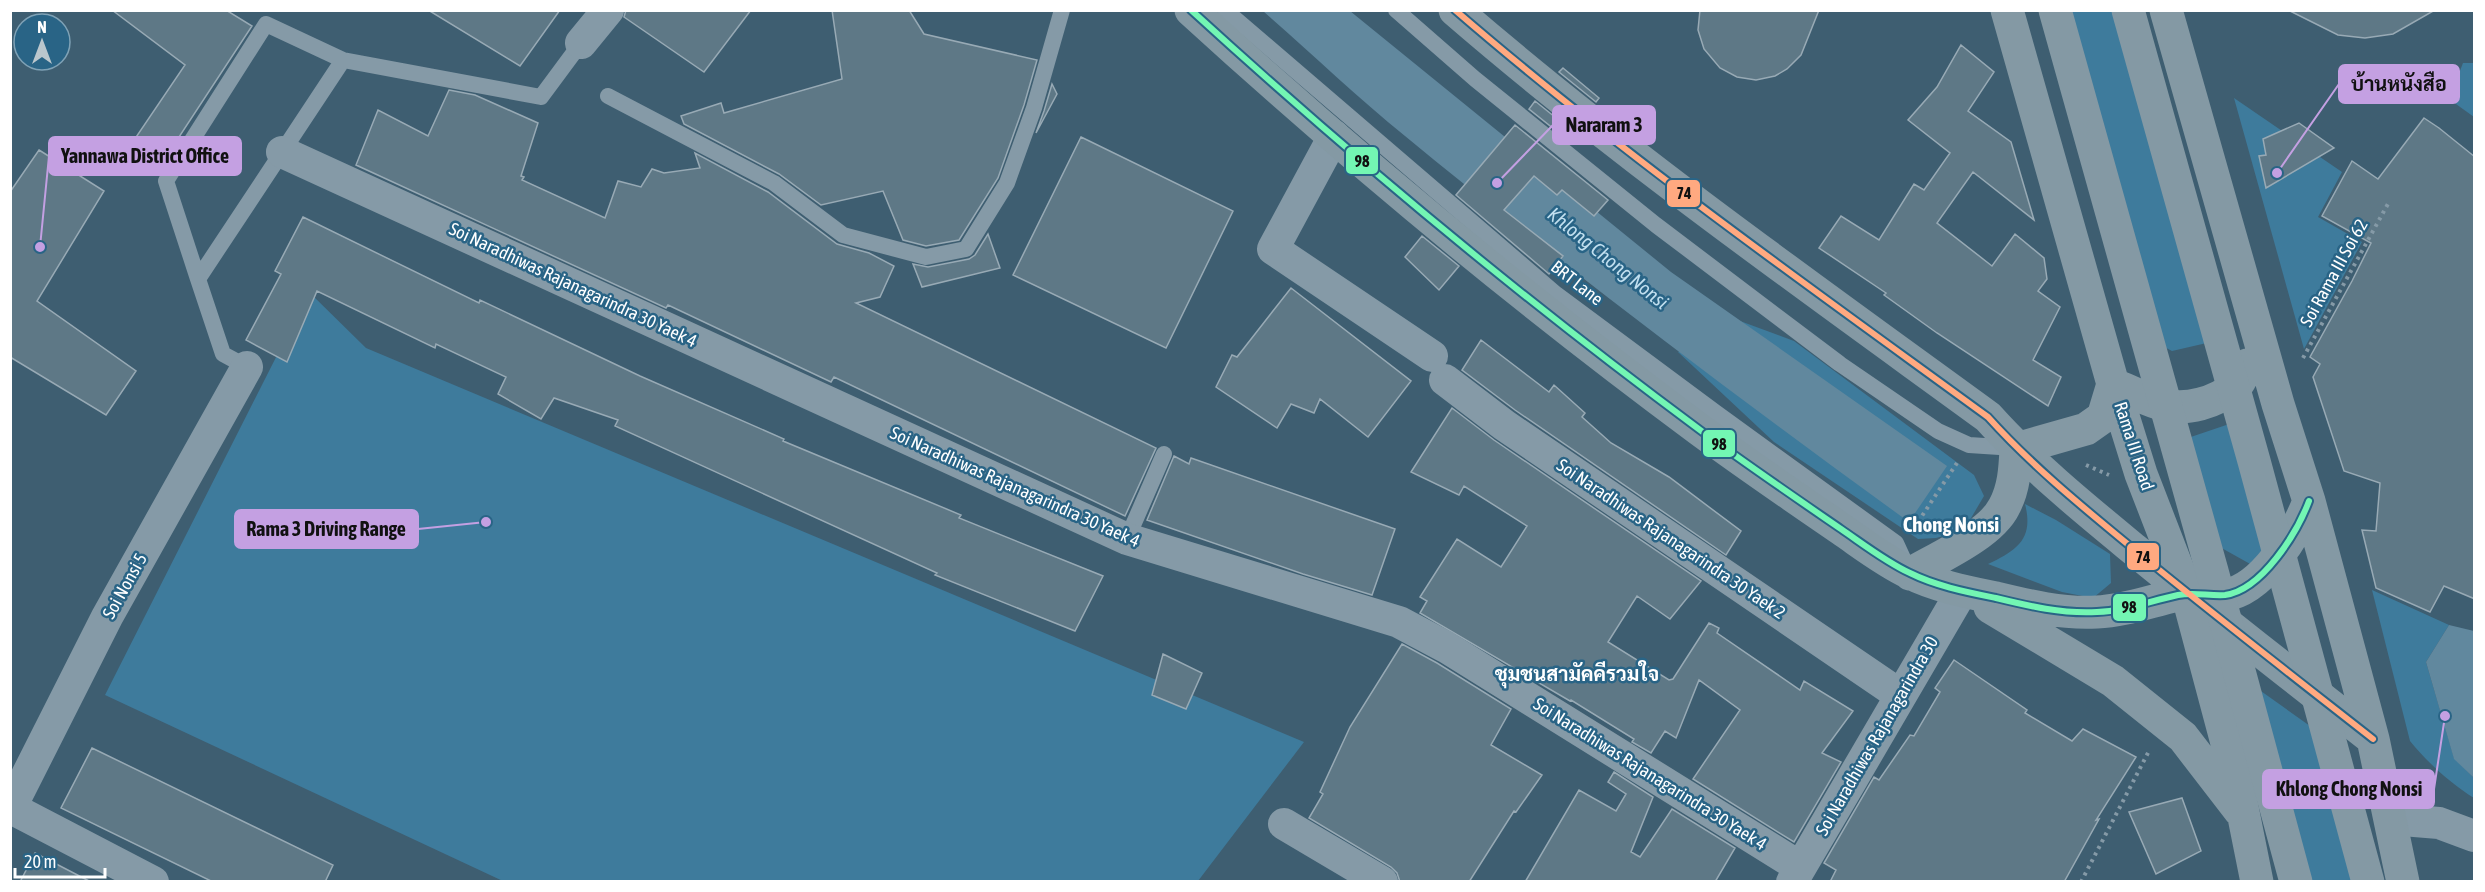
<svg xmlns="http://www.w3.org/2000/svg" width="2485" height="892" viewBox="0 0 2485 892" font-family="'Asap Condensed',Sarabun,sans-serif">
<style>
.green{fill:#3e7b9c}
.water{fill:#61889e}
.building{fill:#5e7886;stroke:#98aab5;stroke-width:1.5}
.lines{fill:none;stroke-linecap:round;stroke-linejoin:round}
.path{stroke:#859aa7;stroke-width:4;stroke-dasharray:3 4.5;stroke-linecap:butt}
.service{stroke:#859aa7;stroke-width:16}
.minor{stroke:#859aa7;stroke-width:32}
.primary{stroke:#8499a4;stroke-width:33}
.primary-bridge{stroke:#8499a4;stroke-width:33}
.bus-1-casing{stroke:#296486;stroke-width:10}
.bus-2-casing{stroke:#296486;stroke-width:10}
.bus-1{stroke:#73f6b3;stroke-width:6}
.bus-2{stroke:#ffa980;stroke-width:6}
.labels{text-anchor:middle;stroke-width:5;stroke-linejoin:round;paint-order:stroke}
.street-label{font-size:18px;fill:#fff;stroke:#296486}
.water-label{font-size:20px;font-style:italic;fill:#c1dfef;stroke:#296486}
.neighbourhood-label{font-size:20px;font-weight:bold;fill:#fff;stroke:#296486}
.quarter-label{font-size:21px;font-weight:bold;fill:#fff;stroke:#296486}
.leader{fill:none;stroke:#c4a0e2;stroke-width:2}
.callout-dot{fill:#c4a0e2;stroke:#296486;stroke-width:2}
.callout{fill:#c4a0e2;stroke:#c4a0e2;stroke-width:2}
.callout-label{font-size:20px;text-anchor:middle;font-weight:bold;fill:#111}
.line-badge{stroke:#296486;stroke-width:2}
.pale-badge-label{font-size:16px;text-anchor:middle;font-weight:bold;fill:#111}
</style>
<rect width="100%" height="100%" fill="#3e5e71"/>
<path class="green" d="M 2058,11 L 2133,11 L 2224,339 L 2172,351 L 2149,339 Z
M 2463,63 L 2474,63 L 2474,117 L 2449,99 Z
M 2234,98 L 2342,172 L 2318,217 L 2362,242 L 2304,349 Z
M 309,292 L 366,348 L 1304,742 L 1198,881 L 505,882 L 105,695 Z
M 1740,321 L 1794,341 L 1974,475 L 1984,496 L 1964,530 L 1936,538 L 1918,539 L 1774,442 L 1678,352 Z
M 2244,419 L 2290,567 L 2252,565 L 2209,541 L 2176,442 Z
M 2025,504 L 2056,520 L 2110,554 L 2111,583 L 2093,598 L 2062,592 L 1988,564 C 2017,550 2034,539 2025,504 Z
M 2372,590 L 2449,625 L 2426,662 L 2454,758 L 2474,778 L 2474,798 C 2450,783 2428,763 2410,741 Z
M 2251,684 L 2334,743 L 2377,881 L 2285,881 Z"/>
<path class="water" d="M 1263,11 L 1350,11 L 1671,272 L 1947,466 L 1909,522 C 1738,398 1569,271 1405,136 C 1356,96 1310,52 1263,11 Z
M 2449,625 L 2474,631 L 2474,778 L 2454,759 L 2426,662 Z"/>
<path class="building" d="M 112,10 L 226,10 L 252,26 L 158,169 L 128,149 L 185,65 Z
M 428,10 L 560,10 L 520,66 Z
M 626,10 L 751,10 L 704,72 L 624,17 Z
M 832,10 L 909,10 L 924,34 L 1037,60 L 1024,105 L 998,178 L 959,240 L 926,246 L 903,240 L 883,191 L 821,205 L 779,174 L 684,124 L 681,116 L 721,103 L 724,113 L 842,79 Z
M 1700,10 L 1819,10 L 1801,55 L 1787,69 L 1775,76 L 1756,80 L 1737,77 L 1720,68 L 1704,49 L 1698,30 Z
M 2288,10 L 2435,10 L 2393,34 L 2365,38 L 2338,35 Z
M 1961,45 L 1994,72 L 1968,111 L 2011,142 L 2034,220 L 1973,172 L 1937,223 L 1992,266 L 2015,234 L 2044,258 L 2047,279 L 2038,291 L 2060,307 L 2033,360 L 2061,377 L 2048,406 L 1937,333 L 1884,295 L 1886,293 L 1819,248 L 1841,216 L 1879,240 L 1914,184 L 1924,190 L 1950,153 L 1908,120 L 1937,87 Z
M 1563,68 L 1599,98 L 1596,102 L 1559,72 Z
M 1052,84 L 1057,94 L 1036,133 L 1044,111 Z
M 449,90 L 475,95 L 538,123 L 521,176 L 524,177 L 522,180 L 605,218 L 618,181 L 641,187 L 652,169 L 664,173 L 700,168 L 695,153 L 768,192 L 837,244 L 869,253 L 894,266 L 880,297 L 856,303 L 1156,448 L 1125,516 L 834,377 L 831,382 L 668,305 L 666,308 L 356,165 L 378,110 L 428,136 Z
M 1535,101 L 1571,130 L 1564,137 L 1529,109 Z
M 2424,118 L 2439,128 L 2475,157 L 2475,599 L 2444,586 L 2430,612 L 2376,588 L 2362,530 L 2376,531 L 2380,483 L 2344,471 L 2313,377 L 2320,364 L 2310,357 L 2352,281 L 2371,243 L 2322,216 L 2352,161 L 2378,179 Z
M 2299,123 L 2334,148 L 2266,188 L 2259,156 L 2266,155 L 2263,139 Z
M 1515,125 L 1608,200 L 1594,216 L 1562,190 L 1557,195 L 1534,176 L 1504,210 L 1563,256 L 1549,274 L 1456,195 Z
M 1081,137 L 1233,211 L 1166,348 L 1013,275 Z
M 39,150 L 104,191 L 37,301 L 136,371 L 106,415 L 10,357 L 10,192 Z
M 303,217 L 479,303 L 480,300 L 640,376 L 784,439 L 783,441 L 961,515 L 959,518 L 1103,576 L 1075,631 L 935,575 L 937,573 L 615,426 L 618,420 L 554,398 L 541,419 L 498,394 L 506,377 L 436,344 L 435,348 L 317,291 L 287,362 L 246,340 L 281,274 L 275,271 Z
M 988,234 L 1000,268 L 922,287 L 913,264 L 928,267 L 969,259 L 975,255 Z
M 1422,236 L 1459,266 L 1439,290 L 1405,257 Z
M 1291,288 L 1411,381 L 1368,437 L 1320,399 L 1314,413 L 1291,404 L 1277,428 L 1216,387 L 1232,355 L 1237,357 Z
M 1481,340 L 1549,392 L 1554,385 L 1585,413 L 1582,417 L 1611,443 L 1669,477 L 1741,531 L 1726,555 L 1515,410 L 1462,370 Z
M 1452,408 L 1494,440 L 1701,581 L 1670,619 L 1637,596 L 1608,642 L 1669,680 L 1673,679 L 1709,623 L 1719,628 L 1717,633 L 1800,690 L 1804,681 L 1853,711 L 1822,753 L 1841,762 L 1794,842 L 1693,779 L 1740,710 L 1699,680 L 1676,738 L 1665,731 L 1651,753 L 1632,742 L 1634,739 L 1571,700 L 1570,701 L 1420,613 L 1427,601 L 1420,597 L 1457,539 L 1501,567 L 1527,526 L 1464,486 L 1459,495 L 1411,472 Z
M 1174,456 L 1189,464 L 1191,458 L 1395,529 L 1372,595 L 1303,574 L 1147,520 Z
M 1402,644 L 1437,663 L 1511,709 L 1491,745 L 1542,775 L 1516,812 L 1514,811 L 1469,882 L 1400,882 L 1397,873 L 1391,867 L 1309,818 L 1323,794 L 1320,792 L 1350,727 Z
M 1163,654 L 1202,673 L 1186,709 L 1152,695 Z
M 1954,660 L 2027,710 L 2025,713 L 2072,741 L 2083,729 L 2136,757 L 2096,820 L 2099,819 L 2064,882 L 1830,882 L 1836,870 L 1824,863 L 1874,777 L 1879,780 L 1910,735 L 1914,736 L 1940,692 L 1935,688 Z
M 92,748 L 333,865 L 325,882 L 213,882 L 61,808 Z
M 1614,772 L 1653,797 L 1631,852 L 1640,857 L 1672,809 L 1735,848 L 1715,882 L 1525,882 L 1579,790 L 1616,811 L 1626,794 L 1608,782 Z
M 2182,798 L 2201,851 L 2156,874 L 2129,812 Z
M 35,853 L 91,882 L 20,882 Z"/>
<g class="lines">
<path class="path" d="M 2303,358 L 2389,202
M 2086,465 L 2109,475
M 1914,528 L 1957,463
M 2081,882 L 2150,749"/>
<path class="service" d="M 1225,10 L 1556,294 L 1715,412 L 1896,543 L 1907,567
M 1396,10 L 1475,79 L 1656,225 L 1840,364 L 1938,431 L 1969,445 L 2015,448
M 608,96 L 774,183 L 843,235 L 926,257 L 966,249 L 1007,183 L 1034,108 L 1062,10
M 198,279 L 166,181 L 266,24 L 343,60 L 541,97 L 581,43
M 247,367 L 223,354 L 198,279 L 343,60
M 1127,539 L 1164,454"/>
<path class="minor" d="M 581,43 L 608,10
M 1334,136 L 1273,249 L 1432,356
M 282,152 L 1127,539 L 1399,622 L 1446,647 L 1800,867
M 1445,380 L 1504,425 L 1900,695
M 11,808 L 153,882
M 10,809 L 107,617 L 247,367
M 2390,819 L 2439,823 L 2474,836
M 1284,824 L 1382,882
M 1792,882 L 1962,591"/>
<path class="primary" d="M 1191,10 C 1353,158 1523,299 1700,430 C 1746,464 1793,496 1841,529 C 1863,544 1886,562 1910,573 C 1936,586 1967,592 1996,598 C 2029,606 2062,614 2097,612 C 2125,611 2150,601 2178,595 C 2194,592 2209,596 2225,595 C 2262,590 2297,533 2309,501
M 1455,10 C 1624,156 1807,285 1988,417 C 2033,467 2085,509 2136,551 C 2214,615 2294,677 2373,739
M 2007,10 L 2113,384 L 2141,474 L 2187,593 L 2236,777 L 2257,882
M 2166,10 L 2278,404 L 2309,501 L 2373,739 L 2403,882
M 2113,384 C 2129,391 2145,399 2161,404 C 2185,412 2217,402 2236,386 C 2241,381 2244,372 2247,365
M 2016,449 L 2086,429 L 2103,417 L 2113,384
M 1910,574 C 1937,558 1990,535 2004,507 C 2014,489 2015,469 2016,449
M 1990,607 L 2113,681 L 2183,737 L 2240,811"/>
<path class="primary-bridge" d="M 2055,10 L 2212,571 L 2296,882
M 2128,10 L 2254,461 L 2368,882"/>
<g class="bus-1-casing">
<path id="bus-1" d="M 1191,10 C 1353,158 1523,299 1700,430 C 1746,464 1793,496 1841,529 C 1863,544 1886,562 1910,573 C 1936,586 1967,592 1996,598 C 2029,606 2062,614 2097,612 C 2125,611 2150,601 2178,595 C 2194,592 2209,596 2225,595 C 2262,590 2297,533 2309,501"/>
</g>
<g class="bus-2-casing">
<path id="bus-2" d="M 1455,10 C 1624,156 1807,285 1988,417 C 2033,467 2085,509 2136,551 C 2214,615 2294,677 2373,739"/>
</g>
<use href="#bus-1" class="bus-1"/>
<use href="#bus-2" class="bus-2"/>
</g>
<g class="labels">
<g class="street-label">
<text transform="translate(2334 273) rotate(-61)" y="6">Soi Rama III Soi 62</text>
<text transform="translate(1577 283) rotate(38)" y="6">BRT Lane</text>
<text transform="translate(573 285) rotate(25)" y="6">Soi Naradhiwas Rajanagarindra 30 Yaek 4</text>
<text transform="translate(2134 446) rotate(72)" y="6">Rama III Road</text>
<text transform="translate(1015 487) rotate(24)" y="6">Soi Naradhiwas Rajanagarindra 30 Yaek 4</text>
<text transform="translate(1671 539) rotate(34)" y="6">Soi Naradhiwas Rajanagarindra 30 Yaek 2</text>
<text transform="translate(125 586) rotate(-61)" y="6">Soi Nonsi 5</text>
<text transform="translate(1877 736) rotate(-60)" y="6">Soi Naradhiwas Rajanagarindra 30</text>
<text transform="translate(1650 774) rotate(32)" y="6">Soi Naradhiwas Rajanagarindra 30 Yaek 4</text>
</g>
<g class="water-label">
<text transform="translate(1608 258) rotate(39)" y="7">Khlong Chong Nonsi</text>
</g>
<g class="neighbourhood-label">
<text x="1577" y="681">ชุมชนสามัคคีรวมใจ</text>
</g>
<g class="quarter-label">
<text x="1951" y="532">Chong Nonsi</text>
</g>
</g>
<path class="leader" d="M2277 173L2339 84M1497 183L1553 125M40 247L49 156M486 522L418 529M2445 716L2434 789"/>
<g class="callout-dot">
<circle cx="2277" cy="173" r="6"/>
<circle cx="1497" cy="183" r="6"/>
<circle cx="40" cy="247" r="6"/>
<circle cx="486" cy="522" r="6"/>
<circle cx="2445" cy="716" r="6"/>
</g>
<g class="callout">
<rect x="2339" y="65" width="120" height="38" rx="6"/>
<rect x="1553" y="106" width="102" height="38" rx="6"/>
<rect x="49" y="137" width="192" height="38" rx="6"/>
<rect x="235" y="510" width="183" height="38" rx="6"/>
<rect x="2263" y="770" width="171" height="38" rx="6"/>
</g>
<g class="callout-label">
<text x="2399" y="91">บ้านหนังสือ</text>
<text x="1604" y="132">Nararam 3</text>
<text x="145" y="163">Yannawa District Office</text>
<text x="326" y="536">Rama 3 Driving Range</text>
<text x="2349" y="796">Khlong Chong Nonsi</text>
</g>
<g class="line-badge">
<rect x="1345" y="146" width="34" height="29" rx="6" fill="#73f6b3"/>
<rect x="1666" y="179" width="35" height="29" rx="6" fill="#ffa980"/>
<rect x="1702" y="429" width="34" height="29" rx="6" fill="#73f6b3"/>
<rect x="2126" y="542" width="34" height="29" rx="6" fill="#ffa980"/>
<rect x="2112" y="593" width="35" height="29" rx="6" fill="#73f6b3"/>
</g>
<g class="pale-badge-label">
<text x="1362" y="167">98</text>
<text x="1684" y="199">74</text>
<text x="1719" y="450">98</text>
<text x="2143" y="563">74</text>
<text x="2129" y="613">98</text>
</g>
<rect width="2485" height="892" fill="none" stroke="#ffffff" stroke-width="24"/>
<g transform="translate(42 42)"><circle r="28" fill="#296486" stroke="#7fa2b6" stroke-width="1.5"/>
<path d="M0-4.5L10 22L0 15L-10 22Z" fill="#bbc7cd"/>
<text y="-9" font-size="16" font-weight="bold" text-anchor="middle" fill="#ffffff">N</text>
</g>
<path d="M15 868v9h90v-9" fill="none" stroke="#ffffff" stroke-width="3"/>
<text x="24" y="868" font-size="18" fill="#ffffff" stroke="#296486" stroke-width="4.5" paint-order="stroke">20 m</text>
</svg>
